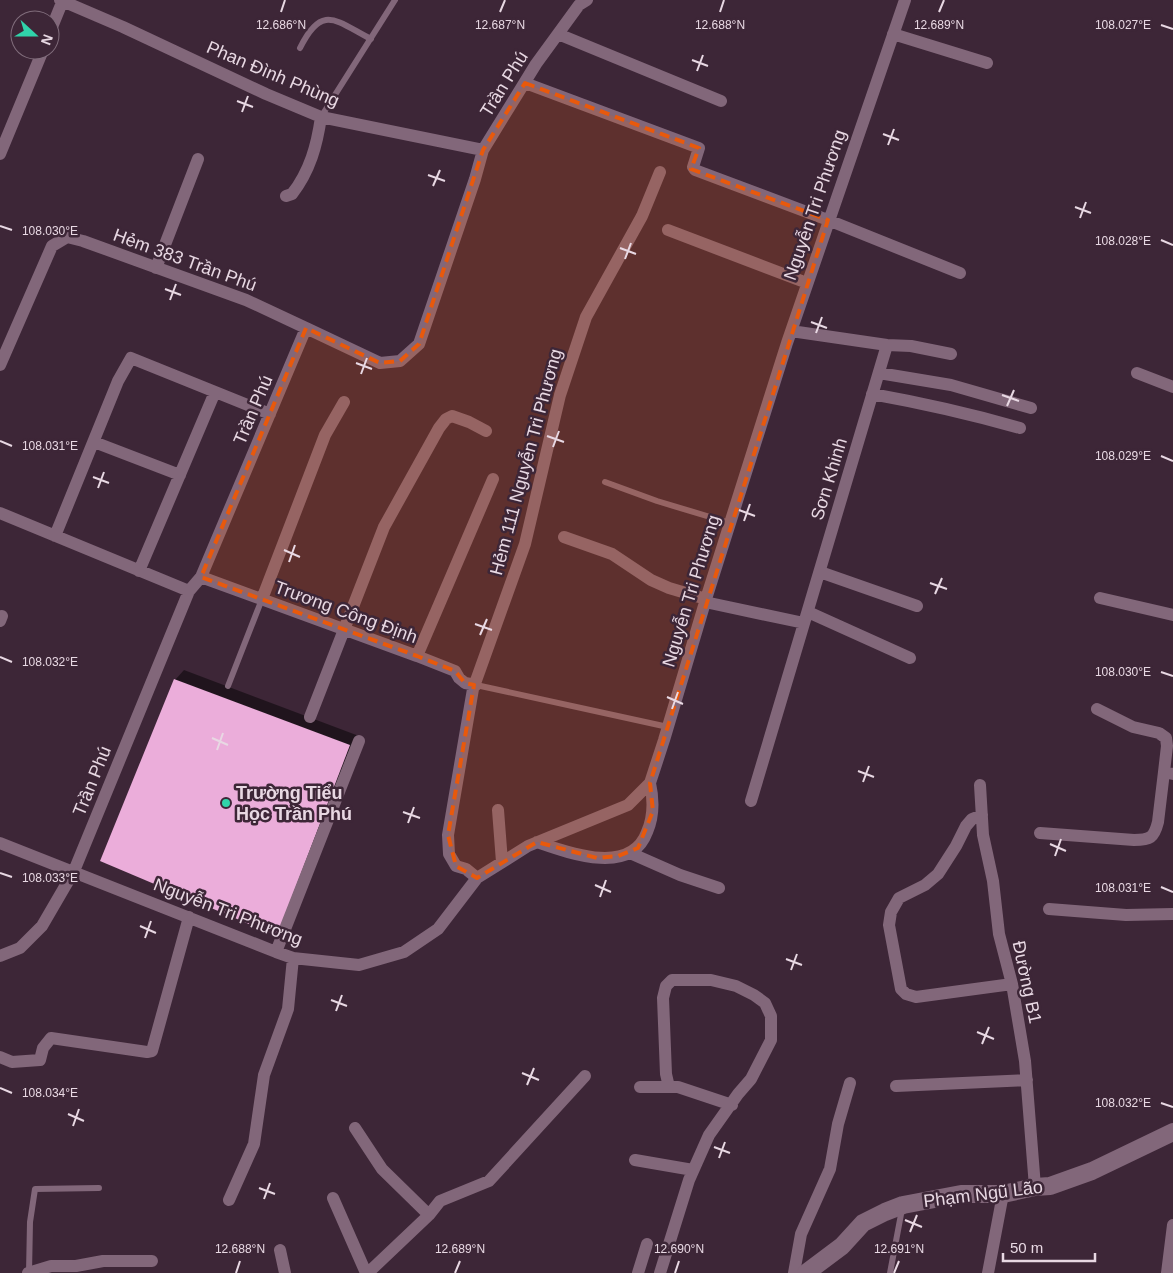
<svg xmlns="http://www.w3.org/2000/svg" width="1173" height="1273" viewBox="0 0 1173 1273" font-family="Arial,sans-serif">
<style>
.shadow{fill:#0007}
.building{fill:#ebadda}
.lines{fill:none;stroke-linecap:round;stroke-linejoin:round}
.lane{stroke:#82677a;stroke-width:6}
.street{stroke:#82677a;stroke-width:12}
.secondary{stroke:#82677a;stroke-width:18}
.marked{fill:#e8590c;fill-opacity:0.2;stroke:#e8590c;stroke-width:4;stroke-dasharray:10 6;stroke-linejoin:round}
.ticks{fill:none;stroke:#e8d8e3;stroke-width:2}
.poi-dot{fill:#30d4aa;stroke:#3d2637;stroke-width:2}
.labels{text-anchor:middle;stroke-width:5;stroke-linejoin:round;paint-order:stroke}
.street-label{font-size:18px;fill:#e8d8e3;stroke:#3d2637}
.poi-label{font-size:18px;font-weight:bold;fill:#e8d8e3;stroke:#3d2637;text-anchor:start}
.ticks-label{font-size:12px;text-anchor:middle;fill:#e8d8e3;stroke:#3d2637;stroke-width:5;stroke-linejoin:round;paint-order:stroke}
</style>
<rect width="100%" height="100%" fill="#3d2637"/>
<path class="shadow" d="M 184,670 L 359,736 L 286,924 L 175,680 Z"/>
<path class="building" d="M 174,679 L 350,745 L 277,936 L 100,861 Z"/>
<g class="lines">
<path class="lane" d="M 300,48 C 322,3 336,21 371,39
M 321,117 L 395,0
M 605,482 L 657,501 L 730,523
M 476,685 L 668,727
M 228,686 L 262,599
M 29,1273 L 30,1222 L 35,1189 L 99,1188
M 890,1273 L 902,1209"/>
<path class="street" d="M 60,0 L 123,27 L 266,94 L 321,117 L 483,150
M 50,32 L 63,0
M 558,34 L 721,101
M 893,34 L 987,63
M 525,83 L 699,148 L 693,167 L 695,170 L 828,220 L 960,273
M 0,154 L 43,50
M 286,196 L 292,194 C 310,171 317,145 321,117
M 668,230 L 807,283
M 156,268 L 198,159
M 791,331 L 887,345 L 911,346 L 951,354
M 0,365 L 52,246 L 67,237 L 83,241 L 246,300 L 306,328
M 879,373 L 951,385 L 1031,408
M 1137,373 L 1173,387
M 872,394 C 922,403 971,414 1020,428
M 94,442 L 180,475
M 0,513 L 189,591
M 55,536 L 118,381 L 131,358 L 270,414
M 564,537 L 612,554 L 651,580 L 669,588 L 706,599
M 139,571 L 215,392
M 820,572 L 917,606
M 201,577 L 417,656 L 455,671 L 459,678 L 465,683 L 476,685
M 1100,598 L 1173,615
M 262,599 L 325,435 L 344,402
M 705,602 L 804,623
M 808,612 L 910,658
M 0,621 L 2,616
M 417,656 L 493,479
M 1097,709 L 1133,727 L 1159,733 L 1166,738 L 1167,746 L 1164,772 L 1173,774
M 310,717 L 384,527 L 439,428 L 446,419 L 452,416 L 469,422 L 486,431
M 980,785 L 983,835 L 993,881 L 999,934 L 1012,984 L 1025,1061 L 1035,1187
M 751,801 L 887,345
M 498,810 L 502,862
M 982,815 L 972,819 L 966,826 L 956,846 L 938,874 L 925,885 L 899,898 L 891,912 L 889,925 L 901,989 L 906,994 L 916,997 L 1012,984
M 1040,833 L 1134,840 C 1150,840 1154,838 1158,822 L 1164,772
M 537,842 C 569,853 631,876 647,832 C 654,816 654,801 650,783
M 0,843 L 276,952 L 293,958 L 359,965 L 404,952 L 438,929 L 477,878 L 528,846 L 628,805 L 650,783 L 664,740 L 706,599 L 787,343 L 905,0
M 630,853 L 680,875 L 719,888
M 477,878 L 466,869 L 456,866 L 449,854 L 448,835 L 473,689 L 525,544 L 560,395 L 586,317 L 642,216 L 660,172
M 1049,909 L 1126,915 L 1173,914
M 276,952 L 359,741
M 0,956 L 20,948 L 42,926 L 74,871 L 189,591 L 201,577 L 306,328 L 380,363 L 400,361 L 419,344 L 475,179 L 483,150 L 536,64 L 579,5 L 587,0
M 0,1057 L 12,1062 L 40,1060 L 43,1048 L 51,1038 L 147,1052 L 152,1051 L 189,917
M 896,1086 L 1027,1080
M 640,1087 L 669,1087
M 355,1128 L 382,1169 L 429,1215
M 635,1160 L 693,1170
M 333,1198 L 366,1273
M 229,1200 L 254,1144 L 264,1075 L 288,1009 L 293,958
M 280,1250 L 285,1273
M 28,1273 L 51,1266 L 76,1266 L 103,1261 L 152,1261
M 370,1273 L 372,1269 L 429,1215 L 440,1201 L 489,1181 L 585,1076
M 638,1273 L 647,1244
M 660,1273 L 689,1180 L 709,1135 L 738,1094 L 751,1079 L 771,1040 L 771,1016 L 765,1003 L 754,995 L 736,986 L 711,980 L 672,980 L 666,986 L 663,998 L 666,1074 L 669,1087 L 678,1087 L 732,1105
M 794,1273 L 801,1234 L 830,1169 L 838,1124 L 850,1083
M 988,1273 L 1003,1194
M 1167,1273 L 1173,1225"/>
<path class="secondary" d="M 806,1273 L 842,1246 L 863,1223 L 885,1212 L 903,1205 L 961,1194 L 1003,1194 L 1035,1187 L 1050,1186 L 1092,1171 L 1173,1132"/>
</g>
<path class="marked" d="M 525,83 L 699,148 L 691,169 L 828,220 L 650,783 L 653,811 L 638,848 L 618,856 L 597,858 L 537,842 L 477,878 L 456,866 L 448,835 L 474,685 L 465,683 L 455,671 L 417,656 L 201,577 L 306,328 L 380,363 L 400,361 L 419,344 L 483,150 Z"/>
<path class="ticks" d="M 281,12 L 285,0M 500,12 L 505,0M 720,12 L 724,0M 939,12 L 944,0M 1161,25 L 1173,29M 692,60 L 708,66M 697,71 L 703,55M 237,101 L 253,107M 242,112 L 248,96M 883,134 L 899,140M 888,145 L 894,129M 428,175 L 445,181M 433,186 L 440,170M 1075,207 L 1091,213M 1080,218 L 1086,202M 0,226 L 12,230M 1161,240 L 1173,245M 620,248 L 636,254M 625,259 L 631,243M 165,289 L 181,295M 170,300 L 176,284M 811,322 L 827,328M 816,333 L 822,317M 356,363 L 372,369M 361,374 L 367,358M 1002,395 L 1019,401M 1007,406 L 1014,390M 547,436 L 564,442M 0,441 L 12,446M 553,447 L 559,431M 1161,456 L 1173,461M 93,477 L 109,483M 98,488 L 104,472M 739,510 L 755,516M 744,521 L 750,504M 284,550 L 300,557M 289,562 L 295,545M 930,583 L 947,589M 935,594 L 942,578M 475,624 L 492,630M 480,635 L 487,619M 0,657 L 12,662M 1161,672 L 1173,676M 667,697 L 683,704M 672,709 L 678,692M 212,738 L 228,745M 217,750 L 223,733M 858,771 L 874,777M 863,782 L 869,766M 403,812 L 420,818M 408,823 L 414,807M 1050,844 L 1066,851M 1055,856 L 1061,839M 0,873 L 12,877M 595,885 L 611,892M 1161,887 L 1173,892M 600,897 L 606,880M 140,926 L 156,933M 145,938 L 151,921M 786,959 L 802,965M 791,970 L 797,954M 331,1000 L 347,1006M 336,1011 L 342,995M 977,1032 L 994,1039M 982,1044 L 989,1027M 522,1073 L 539,1080M 527,1085 L 534,1068M 0,1088 L 12,1093M 1161,1103 L 1173,1107M 68,1114 L 84,1121M 73,1126 L 79,1109M 714,1147 L 730,1153M 719,1158 L 725,1142M 259,1188 L 275,1194M 264,1199 L 270,1183M 905,1220 L 922,1227M 910,1232 L 917,1215M 236,1273 L 240,1261M 455,1273 L 460,1261M 675,1273 L 679,1261M 894,1273 L 899,1261"/>
<circle class="poi-dot" cx="226" cy="803" r="5"/>
<g class="labels">
<g class="street-label">
<text transform="translate(273 74) rotate(23)" y="6">Phan Đình Phùng</text>
<text transform="translate(504 84) rotate(-58)" y="6">Trần Phú</text>
<text transform="translate(815 205) rotate(-71)" y="6">Nguyễn Tri Phương</text>
<text transform="translate(185 260) rotate(20)" y="6">Hẻm 383 Trần Phú</text>
<text transform="translate(253 410) rotate(-67)" y="6">Trần Phú</text>
<text transform="translate(526 462) rotate(-75)" y="6">Hẻm 111 Nguyễn Tri Phương</text>
<text transform="translate(829 479) rotate(-73)" y="6">Sơn Khinh</text>
<text transform="translate(691 591) rotate(-73)" y="6">Nguyễn Tri Phương</text>
<text transform="translate(346 612) rotate(20)" y="6">Trương Công Định</text>
<text transform="translate(92 781) rotate(-68)" y="6">Trần Phú</text>
<text transform="translate(228 912) rotate(21)" y="6">Nguyễn Tri Phương</text>
<text transform="translate(1027 982) rotate(78)" y="6">Đường B1</text>
<text transform="translate(983 1194) rotate(-7)" y="6">Phạm Ngũ Lão</text>
</g>
<g class="poi-label">
<text x="236" y="799">Trường Tiểu<tspan x="236" dy="21">Học Trần Phú</tspan></text>
</g>
</g>
<g class="ticks-label">
<text x="281" y="29">12.686°N</text>
<text x="500" y="29">12.687°N</text>
<text x="720" y="29">12.688°N</text>
<text x="939" y="29">12.689°N</text>
<text x="1123" y="29">108.027°E</text>
<text x="50" y="235">108.030°E</text>
<text x="1123" y="245">108.028°E</text>
<text x="50" y="450">108.031°E</text>
<text x="1123" y="460">108.029°E</text>
<text x="50" y="666">108.032°E</text>
<text x="1123" y="676">108.030°E</text>
<text x="50" y="882">108.033°E</text>
<text x="1123" y="892">108.031°E</text>
<text x="50" y="1097">108.034°E</text>
<text x="1123" y="1107">108.032°E</text>
<text x="240" y="1253">12.688°N</text>
<text x="460" y="1253">12.689°N</text>
<text x="679" y="1253">12.690°N</text>
<text x="899" y="1253">12.691°N</text>
</g>
<g transform="translate(35 35) rotate(111)"><circle r="24" fill="#3d2637" stroke="#816d7c"/>
<path d="M0-4L9 19L0 12L-9 19Z" fill="#30d4aa"/>
<text y="-8" font-size="14" font-weight="bold" text-anchor="middle" fill="#e8d8e3">N</text>
</g>
<path d="M1003 1253v8h92v-8" fill="none" stroke="#e8d8e3" stroke-width="2.5"/>
<text x="1010" y="1253" font-size="15" fill="#e8d8e3" stroke="#3d2637" stroke-width="4" paint-order="stroke">50 m</text>
</svg>
